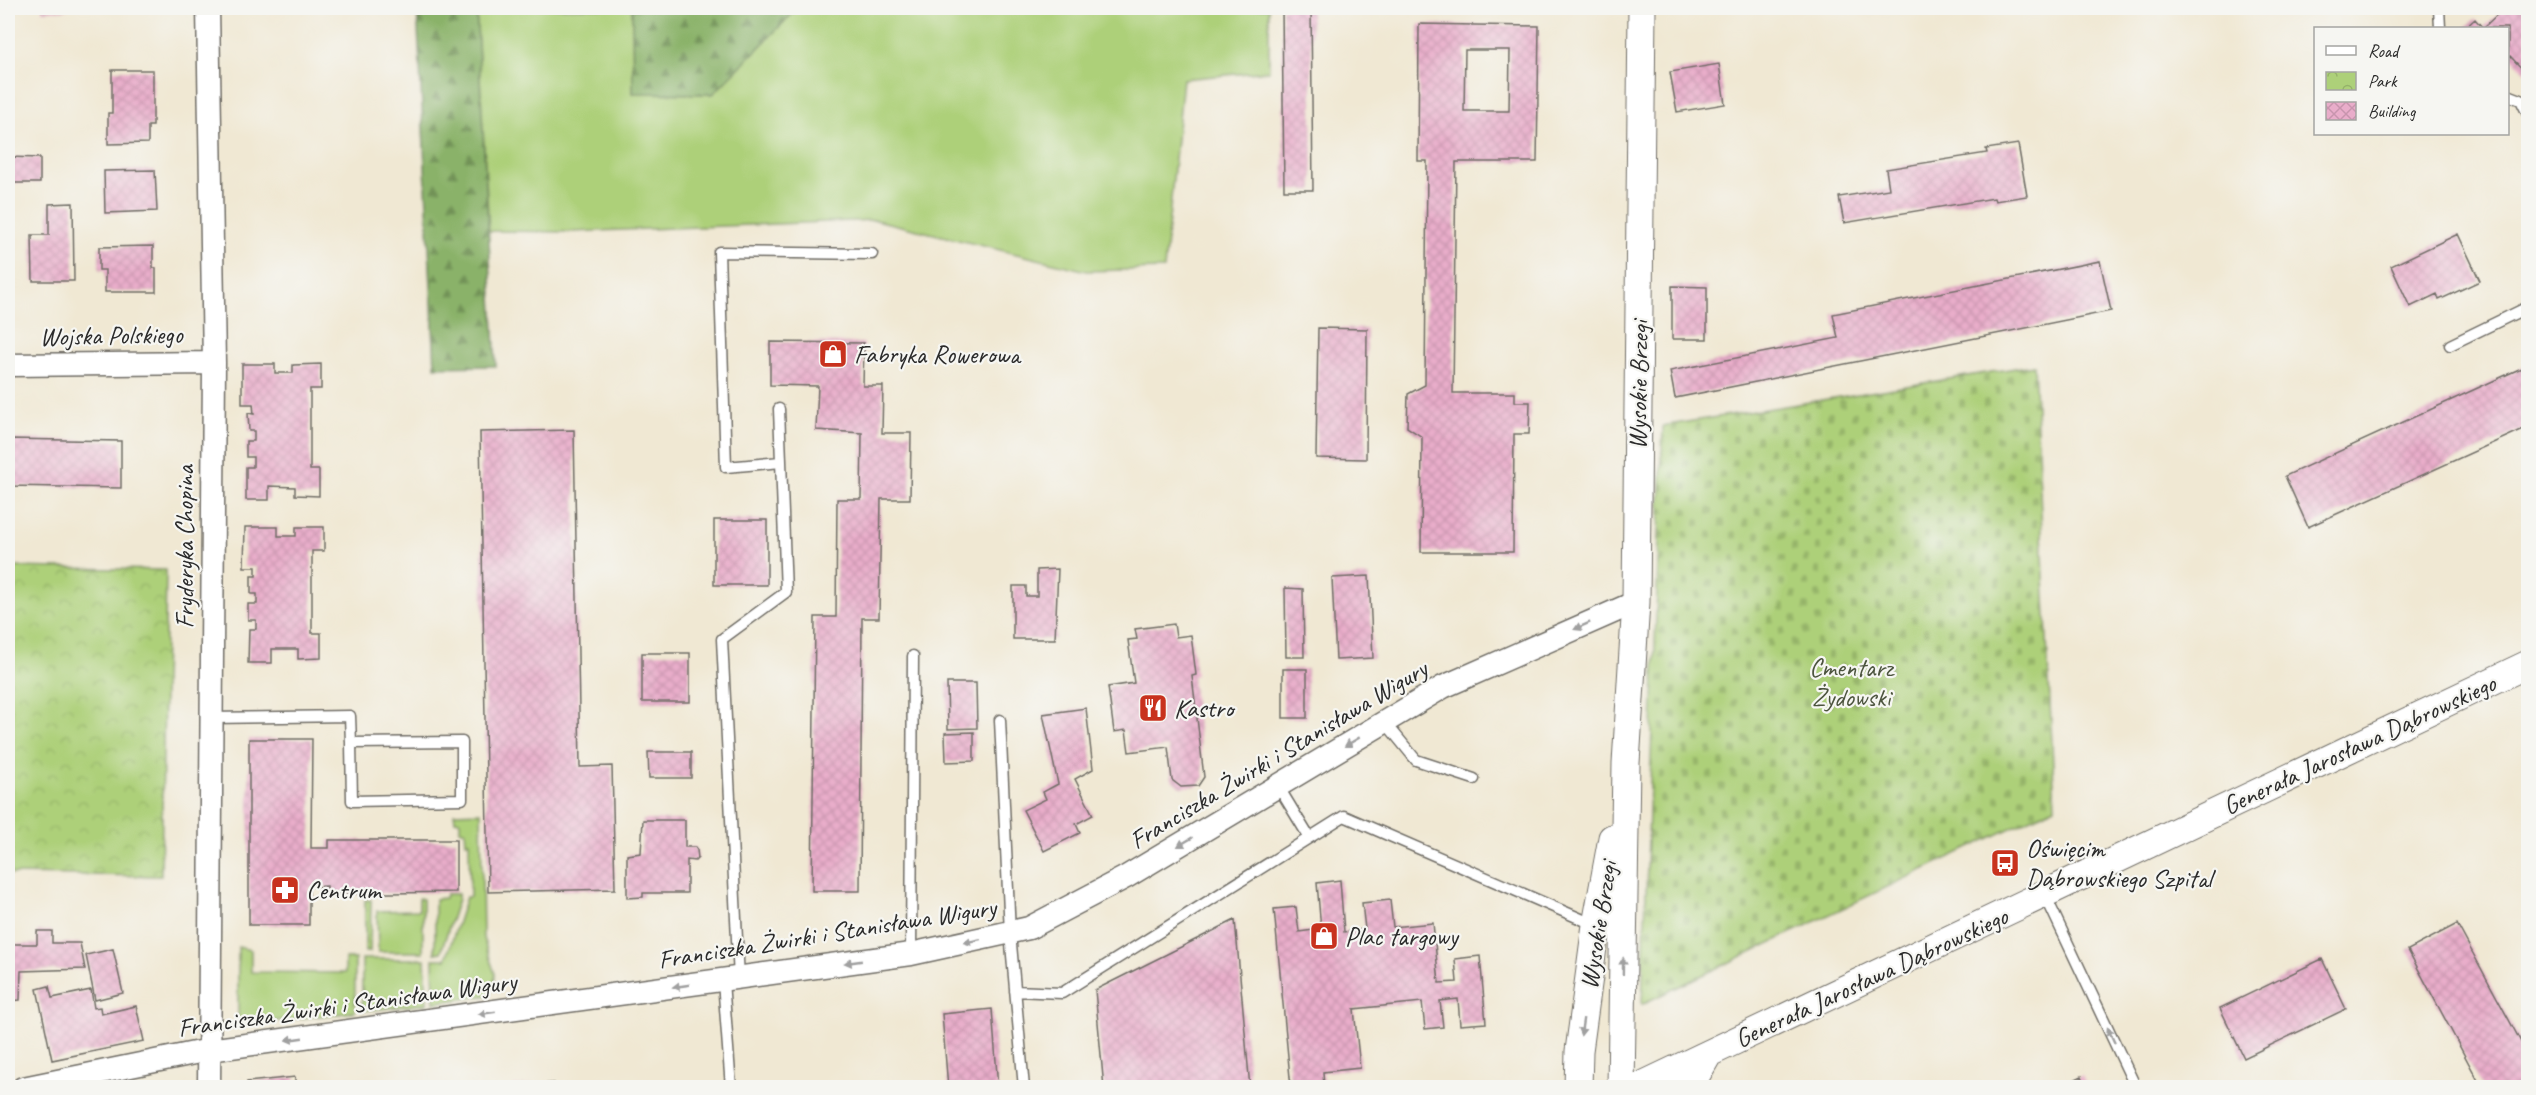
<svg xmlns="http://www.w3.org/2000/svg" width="2536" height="1095" viewBox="0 0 2536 1095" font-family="Caveat,sans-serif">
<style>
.green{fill:#add079;stroke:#6c7e52;stroke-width:1.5}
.forest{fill:url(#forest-firs);stroke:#5a6e4a;stroke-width:1.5}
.cemetery{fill:url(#cemetery-stones);stroke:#6c7e52;stroke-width:1.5}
.park{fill:url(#park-crowns);stroke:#6c7e52;stroke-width:1.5}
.building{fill:url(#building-cross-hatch);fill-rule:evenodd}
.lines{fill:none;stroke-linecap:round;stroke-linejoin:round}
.service-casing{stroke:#706d66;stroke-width:13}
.minor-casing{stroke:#706d66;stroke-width:25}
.tertiary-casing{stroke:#706d66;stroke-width:29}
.service{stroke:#fff;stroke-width:10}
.minor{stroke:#fff;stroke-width:22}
.tertiary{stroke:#fff;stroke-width:27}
.oneway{fill:#a0a0a0}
.labels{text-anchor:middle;stroke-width:4.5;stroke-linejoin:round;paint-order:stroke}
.street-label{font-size:26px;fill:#2b2b2b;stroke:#f6f6f2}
.poi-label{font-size:26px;fill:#2b2b2b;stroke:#f6f6f2;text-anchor:start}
.park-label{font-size:26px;fill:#4c543e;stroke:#f6f6f2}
</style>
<defs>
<pattern id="forest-firs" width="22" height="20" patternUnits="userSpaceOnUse" patternTransform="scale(1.5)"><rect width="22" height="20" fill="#8ab269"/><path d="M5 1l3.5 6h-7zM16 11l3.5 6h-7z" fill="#719157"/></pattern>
<pattern id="cemetery-stones" width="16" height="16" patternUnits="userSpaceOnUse" patternTransform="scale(1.5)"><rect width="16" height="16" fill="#add079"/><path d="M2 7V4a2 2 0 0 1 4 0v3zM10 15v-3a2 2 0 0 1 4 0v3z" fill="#95b369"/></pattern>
<pattern id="park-crowns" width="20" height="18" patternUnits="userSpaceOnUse" patternTransform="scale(1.5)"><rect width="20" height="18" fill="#add079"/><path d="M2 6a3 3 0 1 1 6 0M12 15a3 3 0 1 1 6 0" fill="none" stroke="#95b369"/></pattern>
<pattern id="building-cross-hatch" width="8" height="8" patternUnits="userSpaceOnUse" patternTransform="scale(1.5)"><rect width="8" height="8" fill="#e9adca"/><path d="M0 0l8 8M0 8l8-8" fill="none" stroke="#c895ae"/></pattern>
</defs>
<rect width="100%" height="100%" fill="#f6f6f2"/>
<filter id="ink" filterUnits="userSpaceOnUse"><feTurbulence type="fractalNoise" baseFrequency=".0167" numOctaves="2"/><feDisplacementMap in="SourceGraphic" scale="12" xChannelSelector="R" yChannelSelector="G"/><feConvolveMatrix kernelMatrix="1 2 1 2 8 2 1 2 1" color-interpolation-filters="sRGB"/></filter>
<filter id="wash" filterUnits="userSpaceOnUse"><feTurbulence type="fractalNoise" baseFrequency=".008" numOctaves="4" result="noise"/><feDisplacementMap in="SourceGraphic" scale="24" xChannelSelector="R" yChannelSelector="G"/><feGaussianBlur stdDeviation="1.35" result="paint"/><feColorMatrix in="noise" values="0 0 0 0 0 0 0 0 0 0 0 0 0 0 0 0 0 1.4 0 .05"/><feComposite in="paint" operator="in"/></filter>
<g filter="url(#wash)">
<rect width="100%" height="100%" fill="#f0e8d3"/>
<path class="green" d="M 476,8 L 632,8 L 633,93 L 713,94 L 794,12 L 794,8 L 1269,8 L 1269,71 L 1183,79 L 1164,269 L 1087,271 L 876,220 L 572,232 L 489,231 Z
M 481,812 L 483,938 L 495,974 L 494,986 L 489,995 L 434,1003 L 433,959 L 446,959 L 466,897 L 470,897 L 469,841 L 466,842 L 465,830 L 460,830 L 460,821 L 455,820 L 454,813 Z
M 446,894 L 458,894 L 458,899 L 441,952 L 435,953 L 435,899 L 445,898 Z
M 419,898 L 423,899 L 423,952 L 378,952 L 377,911 L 419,910 Z
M 365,900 L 371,900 L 370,952 L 365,952 Z
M 238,947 L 251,950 L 251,972 L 345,973 L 345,959 L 355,959 L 355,1012 L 242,1025 L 238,1017 Z
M 362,959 L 425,959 L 427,1004 L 362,1011 Z"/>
<path class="forest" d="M 417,8 L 476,8 L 496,366 L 435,367 Z
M 632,8 L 794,8 L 794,12 L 713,94 L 633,93 Z"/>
<path class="cemetery" d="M 2034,365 L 2055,807 L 1642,1004 L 1663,426 Z"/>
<path class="park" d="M 8,567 L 166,570 L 161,876 L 8,874 Z"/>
<g id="blocks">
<path class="building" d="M 42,8 L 67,8 L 67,10 L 42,11 Z
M 1282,8 L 1311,8 L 1313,190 L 1284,190 Z
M 2504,8 L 2528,8 L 2527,74 L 2510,56 L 2508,59 L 2508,28 L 2465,28 L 2475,19 L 2483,28 Z
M 1419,24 L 1539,26 L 1537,162 L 1456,162 L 1453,393 L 1515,393 L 1515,402 L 1530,402 L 1529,434 L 1514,434 L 1513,552 L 1421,552 L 1422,437 L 1407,427 L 1408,394 L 1425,385 L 1427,161 L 1418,161 ZM 1465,50 L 1510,50 L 1509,111 L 1464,111 Z
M 1719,64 L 1725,104 L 1677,112 L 1670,72 Z
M 112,70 L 153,70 L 153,126 L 148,126 L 148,143 L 108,144 L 108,113 L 112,113 Z
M 2018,144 L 2027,196 L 1995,201 L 1994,198 L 1844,223 L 1839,197 L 1889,189 L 1886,169 L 1987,153 L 1986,149 Z
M 8,157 L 40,158 L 40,183 L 8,183 Z
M 155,170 L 157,211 L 105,213 L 104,171 Z
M 73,203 L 74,281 L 33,281 L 32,235 L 49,235 L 49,204 Z
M 2458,234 L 2480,281 L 2439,300 L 2437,294 L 2410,307 L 2391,266 Z
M 153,246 L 153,268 L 156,268 L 156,292 L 105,292 L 105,270 L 99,270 L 99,247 Z
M 2100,261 L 2111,311 L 1675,398 L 1670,371 L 1838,338 L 1833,314 Z
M 1672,286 L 1707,287 L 1707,339 L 1672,339 Z
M 1318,328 L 1367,329 L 1366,459 L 1316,458 Z
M 770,342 L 864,343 L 863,386 L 883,386 L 882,433 L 911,433 L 910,499 L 881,499 L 879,618 L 862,618 L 860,891 L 812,891 L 815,617 L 836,617 L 837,499 L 861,499 L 862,433 L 816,430 L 818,386 L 770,385 Z
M 242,364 L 275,364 L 275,373 L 293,373 L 293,365 L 321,364 L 321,389 L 310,389 L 310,470 L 319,470 L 319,496 L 295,495 L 295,487 L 269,486 L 269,500 L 246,500 L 246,467 L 253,467 L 253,457 L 246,457 L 246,441 L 254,441 L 254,431 L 249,431 L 248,413 L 254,414 L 253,404 L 242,404 Z
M 2528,365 L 2528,427 L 2308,527 L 2285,476 Z
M 574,430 L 580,767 L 612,766 L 615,889 L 488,892 L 480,432 Z
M 8,439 L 121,441 L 121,488 L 8,486 Z
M 714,520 L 767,520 L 767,585 L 714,585 Z
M 245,527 L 278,527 L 278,536 L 296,536 L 296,527 L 324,527 L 324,551 L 312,551 L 312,633 L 321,633 L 321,658 L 298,659 L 298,649 L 272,649 L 272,663 L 248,663 L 249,629 L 256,629 L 256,620 L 248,620 L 248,604 L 257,604 L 257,594 L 251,594 L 251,576 L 256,576 L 256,567 L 244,567 Z
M 1058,569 L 1055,639 L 1013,639 L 1013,586 L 1026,586 L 1026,596 L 1037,596 L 1037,570 Z
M 1369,576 L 1373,658 L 1336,660 L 1332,578 Z
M 1285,588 L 1303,589 L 1304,657 L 1286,657 Z
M 1174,624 L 1176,637 L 1191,635 L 1196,675 L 1192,676 L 1204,777 L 1198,786 L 1181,787 L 1172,780 L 1168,747 L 1129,752 L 1126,730 L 1114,732 L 1108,687 L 1134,683 L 1128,640 L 1137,639 L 1135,629 Z
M 642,653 L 690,653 L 690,702 L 642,702 Z
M 1283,669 L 1307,669 L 1307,718 L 1283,718 Z
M 947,683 L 976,683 L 977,728 L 948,729 Z
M 1086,708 L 1093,769 L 1075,779 L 1093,815 L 1076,824 L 1080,833 L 1044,851 L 1023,810 L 1046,799 L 1043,792 L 1058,784 L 1043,714 Z
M 974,732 L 974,761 L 946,762 L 945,733 Z
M 249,739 L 312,739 L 311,848 L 329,848 L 329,840 L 456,840 L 456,892 L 327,894 L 327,886 L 309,887 L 309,925 L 249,925 Z
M 648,752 L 691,752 L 691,778 L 649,778 Z
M 643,820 L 685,820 L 685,847 L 695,847 L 697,850 L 698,858 L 695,861 L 687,860 L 687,893 L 643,893 L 643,897 L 627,898 L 627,855 L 641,853 Z
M 1340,880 L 1344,932 L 1365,929 L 1362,903 L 1390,900 L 1393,927 L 1433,923 L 1439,983 L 1457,982 L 1455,959 L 1480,956 L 1486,1023 L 1460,1025 L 1458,999 L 1440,1001 L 1443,1027 L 1425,1029 L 1422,1002 L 1354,1009 L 1360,1068 L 1323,1072 L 1324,1088 L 1291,1088 L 1274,909 L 1296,907 L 1299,932 L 1321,929 L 1317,883 Z
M 1235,920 L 1250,1088 L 1104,1088 L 1095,990 Z
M 2457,924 L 2528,1055 L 2528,1088 L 2482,1088 L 2408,950 Z
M 37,931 L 52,931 L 52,943 L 80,943 L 85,969 L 21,971 L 20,1000 L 8,1001 L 8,944 L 37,944 Z
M 113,949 L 123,993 L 95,1000 L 86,955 Z
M 2322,959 L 2346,1009 L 2244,1058 L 2220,1008 Z
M 49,986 L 52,998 L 91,990 L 94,1008 L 100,1007 L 101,1014 L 136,1006 L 144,1041 L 52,1060 L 37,989 Z
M 992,1009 L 998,1088 L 948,1088 L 942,1014 Z
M 2082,1076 L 2087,1088 L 2057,1088 Z
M 295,1077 L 295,1088 L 247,1088 L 247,1082 Z
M 554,1083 L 554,1088 L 512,1088 L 511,1086 Z"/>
</g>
</g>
<g filter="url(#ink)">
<use href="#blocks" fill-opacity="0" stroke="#706d66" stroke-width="1.5"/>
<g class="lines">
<g class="service-casing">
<path id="service" d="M 2439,8 L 2440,28
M 2508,95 L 2521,100 L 2528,114
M 2450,345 L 2528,307
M 781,462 L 726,467 L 719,252 L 872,254
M 212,718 L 350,716 L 351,743 L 462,742 L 462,799 L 352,801 L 351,743
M 1000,720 L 1010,933 L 1024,1088
M 1385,722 L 1416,760 L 1474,779
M 1278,786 L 1309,837
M 2045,895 L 2136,1088
M 911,954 L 913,656
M 739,979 L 722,639 L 786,592 L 779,409
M 723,981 L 731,1088
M 1015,991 L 1062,993 L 1344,816 L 1595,925"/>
</g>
<g class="minor-casing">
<path id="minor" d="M 208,8 L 214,363 L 209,1088
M 8,365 L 214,363
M 23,1088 L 209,1050 L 911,954 L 1029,928 L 1126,877 L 1443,687 L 1636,602"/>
</g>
<g class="tertiary-casing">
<path id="tertiary" d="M 1578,1088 L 1579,1051 L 1596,925 L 1612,838
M 1621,1088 L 1626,763 L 1636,602 L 1642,8
M 1636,1088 L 2528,664
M 1689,1088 L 1708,1055"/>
</g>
<use href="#service" class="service"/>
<use href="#minor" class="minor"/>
<use href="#tertiary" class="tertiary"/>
</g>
<defs><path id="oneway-solid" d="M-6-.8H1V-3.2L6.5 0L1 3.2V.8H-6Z" transform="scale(1.5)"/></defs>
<g class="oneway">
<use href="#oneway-solid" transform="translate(1582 626) rotate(156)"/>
<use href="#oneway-solid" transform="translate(1352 742) rotate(149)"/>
<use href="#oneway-solid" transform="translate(1185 842) rotate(149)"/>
<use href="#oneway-solid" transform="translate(972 941) rotate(168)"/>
<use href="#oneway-solid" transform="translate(853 962) rotate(172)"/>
<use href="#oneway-solid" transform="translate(1623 966) rotate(-89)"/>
<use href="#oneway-solid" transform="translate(681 986) rotate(172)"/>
<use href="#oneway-solid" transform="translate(487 1013) rotate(172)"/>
<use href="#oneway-solid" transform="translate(1582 1027) rotate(98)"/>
<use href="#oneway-solid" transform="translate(2111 1035) rotate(-115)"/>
<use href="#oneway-solid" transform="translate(294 1039) rotate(172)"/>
</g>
</g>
<defs>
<g id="shop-square" transform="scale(1.5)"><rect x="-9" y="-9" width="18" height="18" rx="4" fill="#c8321e" stroke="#f6f6f2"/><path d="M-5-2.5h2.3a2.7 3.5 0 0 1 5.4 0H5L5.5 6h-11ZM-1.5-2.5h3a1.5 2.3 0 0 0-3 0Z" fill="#fff"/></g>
<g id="restaurant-square" transform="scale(1.5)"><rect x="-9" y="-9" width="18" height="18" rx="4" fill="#c8321e" stroke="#f6f6f2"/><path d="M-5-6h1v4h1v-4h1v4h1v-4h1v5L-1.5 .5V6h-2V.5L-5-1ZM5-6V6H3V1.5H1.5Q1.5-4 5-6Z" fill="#fff"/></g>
<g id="bus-square" transform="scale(1.5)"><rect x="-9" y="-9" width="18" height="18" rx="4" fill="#c8321e" stroke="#f6f6f2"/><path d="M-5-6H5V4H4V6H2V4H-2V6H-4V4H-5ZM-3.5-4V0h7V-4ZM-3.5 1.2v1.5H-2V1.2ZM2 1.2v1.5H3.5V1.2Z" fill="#fff"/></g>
<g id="pharmacy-square" transform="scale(1.5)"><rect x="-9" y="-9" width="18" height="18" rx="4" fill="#c8321e" stroke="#f6f6f2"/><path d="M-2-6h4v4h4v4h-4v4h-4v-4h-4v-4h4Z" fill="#fff"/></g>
</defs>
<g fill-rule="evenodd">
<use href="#shop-square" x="833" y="354"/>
<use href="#restaurant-square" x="1153" y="708"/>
<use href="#bus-square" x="2005" y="863"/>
<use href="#pharmacy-square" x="285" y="890"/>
<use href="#shop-square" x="1324" y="936"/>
</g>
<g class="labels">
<g class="street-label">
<text transform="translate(111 335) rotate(-1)" y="9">Wojska Polskiego</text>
<text transform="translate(1638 385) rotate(-89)" y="9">Wysokie Brzegi</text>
<text transform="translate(184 547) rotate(-90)" y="9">Fryderyka Chopina</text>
<text transform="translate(2359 744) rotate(-25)" y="9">Generała Jarosława Dąbrowskiego</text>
<text transform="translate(1278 754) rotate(-31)" y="9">Franciszka Żwirki i Stanisława Wigury</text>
<text transform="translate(1598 925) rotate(-81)" y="9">Wysokie Brzegi</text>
<text transform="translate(827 933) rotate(-9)" y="9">Franciszka Żwirki i Stanisława Wigury</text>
<text transform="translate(1871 977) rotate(-25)" y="9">Generała Jarosława Dąbrowskiego</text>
<text transform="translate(347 1004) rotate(-8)" y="9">Franciszka Żwirki i Stanisława Wigury</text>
</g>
<g class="poi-label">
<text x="854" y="363">Fabryka Rowerowa</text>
<text x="1174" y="717">Kastro</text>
<text x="2026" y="857">Oświęcim<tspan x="2026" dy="30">Dąbrowskiego Szpital</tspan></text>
<text x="306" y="899">Centrum</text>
<text x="1345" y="945">Plac targowy</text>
</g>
<g class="park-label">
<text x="1851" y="676">Cmentarz<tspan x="1851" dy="30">Żydowski</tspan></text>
</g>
</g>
<rect width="2536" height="1095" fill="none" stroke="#f6f6f2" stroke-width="30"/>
<rect x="2314" y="27" width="195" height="108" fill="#f6f6f2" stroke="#a5a5a2" stroke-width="1.5"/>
<rect x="2326" y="46" width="30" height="9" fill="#ffffff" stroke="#a5a5a2" stroke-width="1.5"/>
<text x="2368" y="57" font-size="18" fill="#2b2b2b">Road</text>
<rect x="2326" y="72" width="30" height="18" fill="url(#park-crowns)" stroke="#a5a5a2" stroke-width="1.5"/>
<text x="2368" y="87" font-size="18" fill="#2b2b2b">Park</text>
<rect x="2326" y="102" width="30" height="18" fill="url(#building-cross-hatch)" stroke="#a5a5a2" stroke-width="1.5"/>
<text x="2368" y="117" font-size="18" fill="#2b2b2b">Building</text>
</svg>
